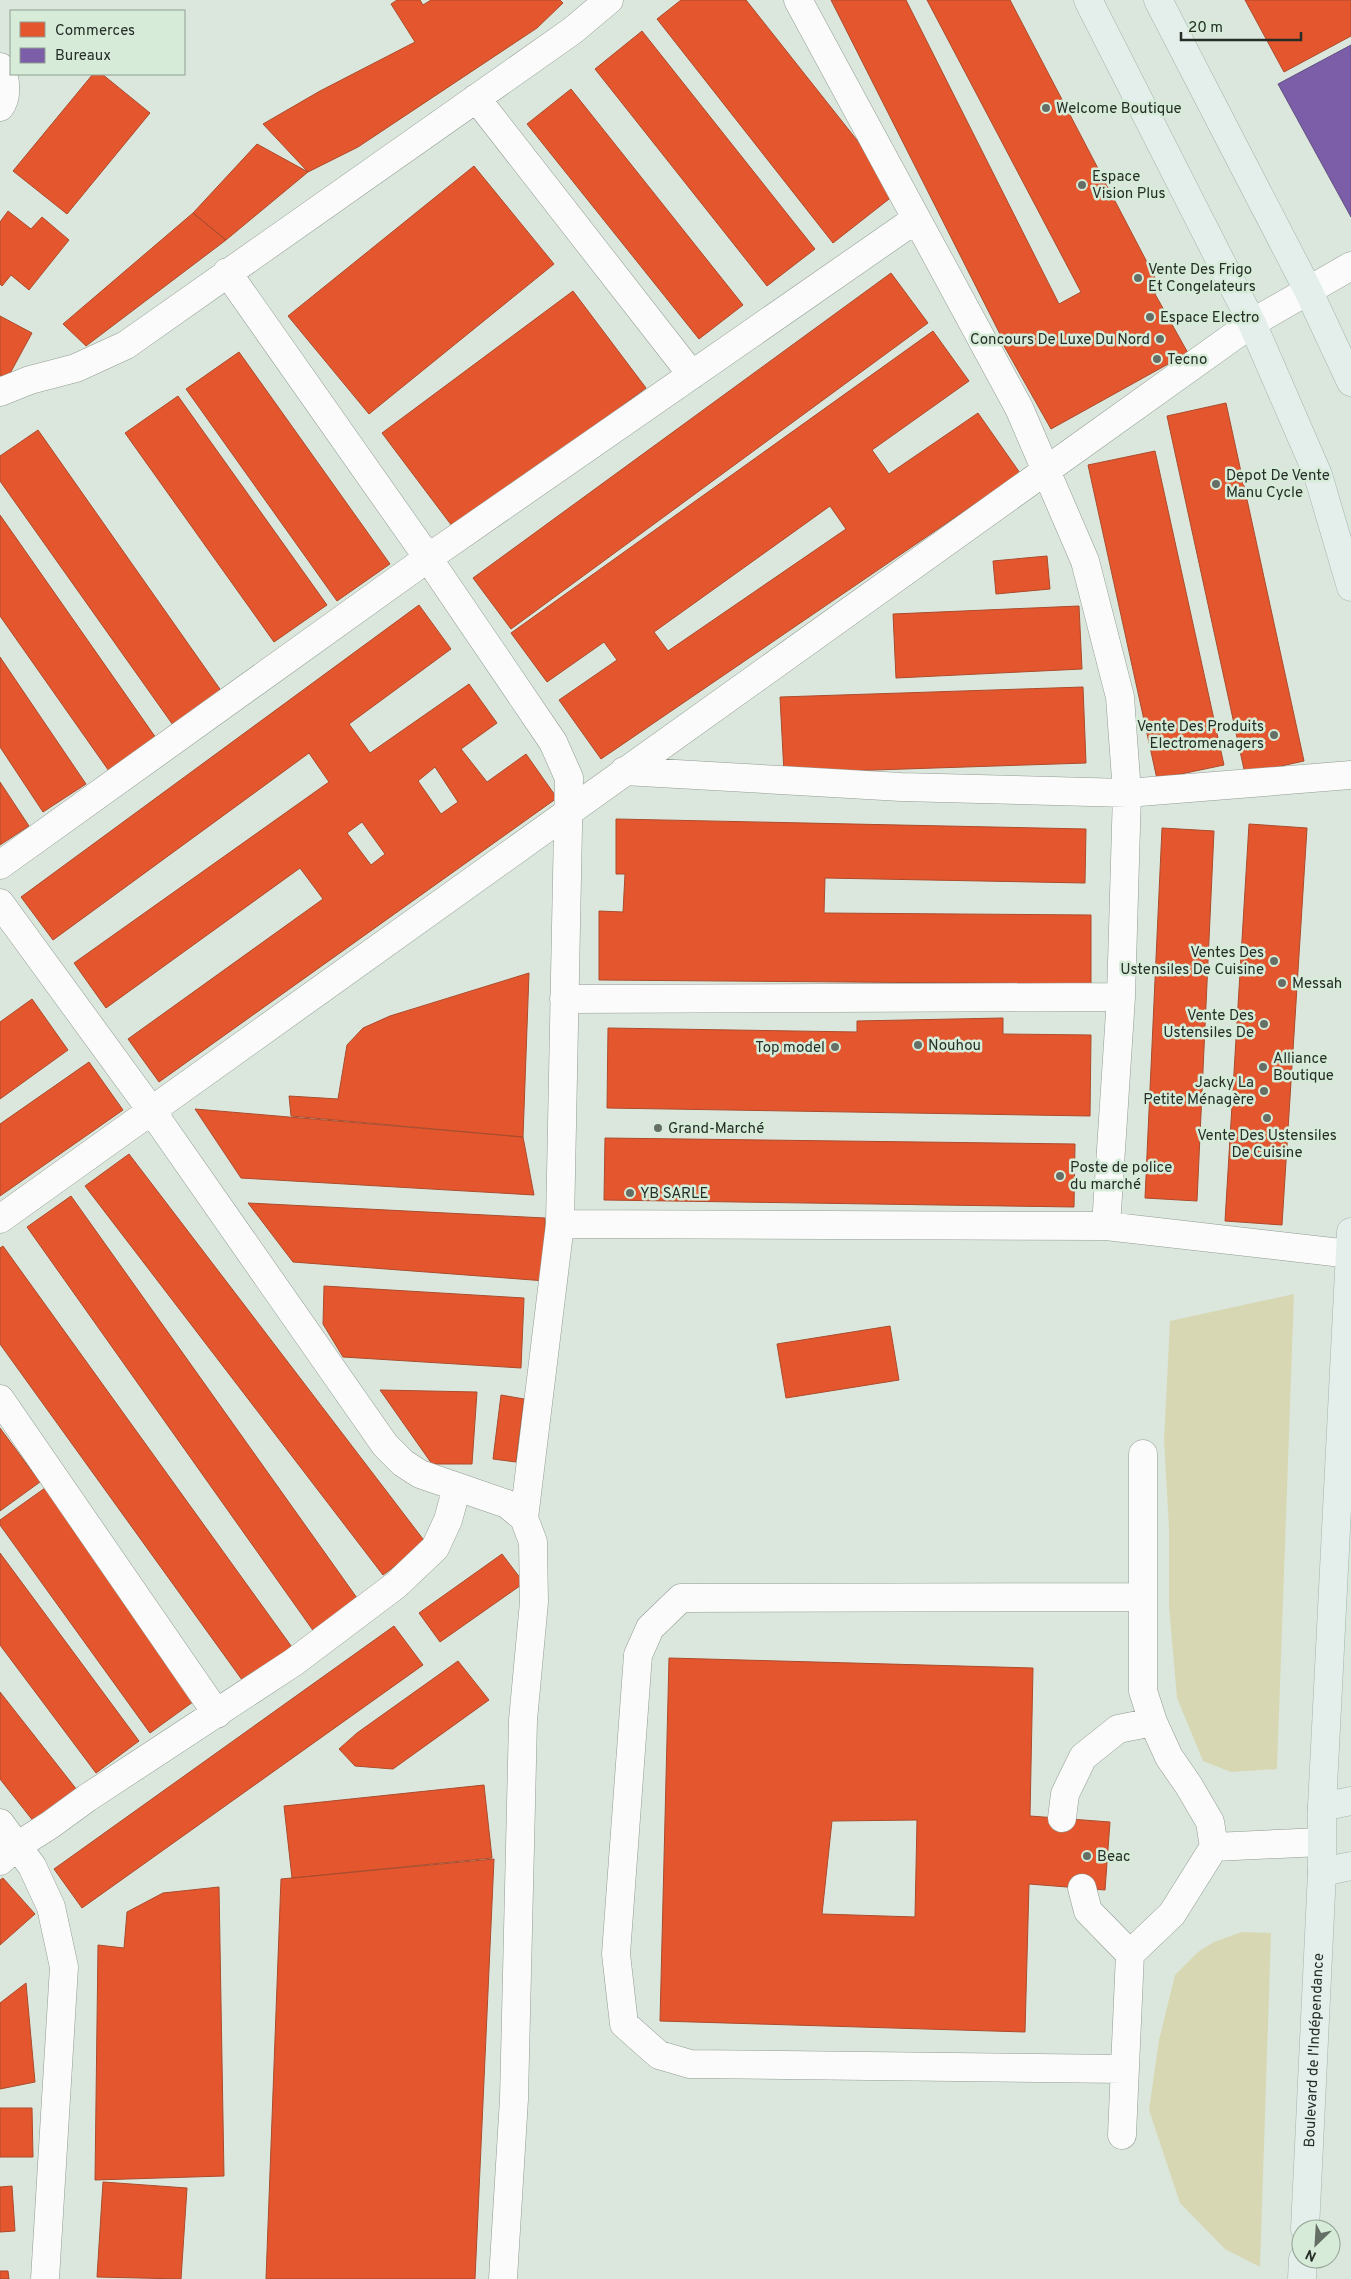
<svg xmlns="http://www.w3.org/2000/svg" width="1351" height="2279" viewBox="0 0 1351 2279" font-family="Overpass,sans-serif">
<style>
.green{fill:#d8d7b4}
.shops{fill:#e4572e;stroke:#ab4b2c;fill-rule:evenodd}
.offices{fill:#7b5ea7;stroke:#625081}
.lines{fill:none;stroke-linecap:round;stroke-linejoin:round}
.minor-casing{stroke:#929b93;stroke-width:29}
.major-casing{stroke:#a0b6ac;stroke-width:29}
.minor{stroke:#fafbfa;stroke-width:28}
.major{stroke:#e4efeb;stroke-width:28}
.poi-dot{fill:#656f66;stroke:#d6ecd9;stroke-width:2}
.labels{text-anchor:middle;stroke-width:5;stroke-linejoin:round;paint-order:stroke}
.poi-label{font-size:15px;fill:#262e27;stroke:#d6ecd9;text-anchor:start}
.street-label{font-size:15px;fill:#262e27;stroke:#d6ecd9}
</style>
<rect width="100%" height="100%" fill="#dbe7dc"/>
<path class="green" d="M 1294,1294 L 1277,1769 L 1231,1772 L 1203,1761 L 1177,1698 L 1169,1607 L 1169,1528 L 1164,1440 L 1170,1321 Z
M 1242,1932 L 1271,1933 L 1260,2267 L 1225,2249 L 1180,2203 L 1149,2110 L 1159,2040 L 1175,1975 L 1198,1952 L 1214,1942 Z"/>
<path class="shops" d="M 397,0 L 420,0 L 423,5 L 431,0 L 560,0 L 563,3 L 537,28 L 358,147 L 308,172 L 263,124 L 320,91 L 415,42 L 391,4 Z
M 681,0 L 746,0 L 898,192 L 833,243 L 657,19 Z
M 831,0 L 906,0 L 1059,304 L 1081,292 L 927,0 L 1010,0 L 1161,289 L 1155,294 L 1188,353 L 1051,429 L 999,337 L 1001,336 Z
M 1245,0 L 1351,0 L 1351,36 L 1284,72 Z
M 642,31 L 815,249 L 767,286 L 595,69 Z
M 93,74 L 102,74 L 150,113 L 67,214 L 13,171 Z
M 571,89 L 743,305 L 699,339 L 527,124 Z
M 257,144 L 308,172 L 226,240 L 193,213 Z
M 474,166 L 554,264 L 369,414 L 288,316 Z
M 8,211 L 31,229 L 42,217 L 69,240 L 29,290 L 11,275 L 2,286 L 0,284 L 0,222 Z
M 193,213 L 226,240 L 86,346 L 63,324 Z
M 891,273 L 928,323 L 511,629 L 473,578 Z
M 573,291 L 646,388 L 455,530 L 382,433 Z
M 0,316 L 32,333 L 7,379 L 0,375 Z
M 933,331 L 969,381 L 872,450 L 889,474 L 978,413 L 1020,473 L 601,759 L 559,700 L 617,660 L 604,642 L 547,682 L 511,633 ZM 830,506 L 846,529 L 668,651 L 654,632 Z
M 239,352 L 390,564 L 337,601 L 186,389 Z
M 178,396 L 327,605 L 274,642 L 125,433 Z
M 1226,403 L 1304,761 L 1245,774 L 1167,416 Z
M 38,430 L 222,692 L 173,725 L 0,481 L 0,456 Z
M 1155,451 L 1224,765 L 1157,779 L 1088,465 Z
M 0,515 L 156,738 L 109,771 L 0,616 Z
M 1047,556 L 1050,589 L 996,594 L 993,561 Z
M 419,605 L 451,649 L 349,724 L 370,753 L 469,684 L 497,723 L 461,749 L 487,782 L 526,754 L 557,798 L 159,1082 L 128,1039 L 323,899 L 300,868 L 106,1008 L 74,963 L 329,782 L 309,753 L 53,940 L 21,897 ZM 435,767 L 458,802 L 441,814 L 418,781 ZM 362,822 L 385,854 L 371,865 L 347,833 Z
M 1079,606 L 1082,669 L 896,678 L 893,614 Z
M 0,657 L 86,784 L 43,812 L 0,747 Z
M 1083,687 L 1086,763 L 784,773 L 780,697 Z
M 0,782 L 29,826 L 0,845 Z
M 616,819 L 1086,829 L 1085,883 L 825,878 L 824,913 L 1091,915 L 1091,984 L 599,980 L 599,911 L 623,912 L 625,874 L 616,874 Z
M 1249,824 L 1307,828 L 1282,1225 L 1225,1221 Z
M 1162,828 L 1214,831 L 1197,1201 L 1145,1198 Z
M 529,973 L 523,1137 L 291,1116 L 289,1096 L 338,1099 L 347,1045 L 363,1028 L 390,1016 Z
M 32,999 L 68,1050 L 0,1099 L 0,1022 Z
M 1003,1018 L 1003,1034 L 1091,1035 L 1090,1116 L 607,1108 L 608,1028 L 857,1032 L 857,1021 Z
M 89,1062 L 123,1110 L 0,1196 L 0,1124 Z
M 195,1109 L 523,1137 L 534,1195 L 241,1178 Z
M 605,1138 L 1075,1144 L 1074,1207 L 604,1200 Z
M 129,1154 L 426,1543 L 383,1575 L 85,1186 Z
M 71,1196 L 362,1605 L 317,1636 L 27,1227 Z
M 248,1203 L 545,1218 L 546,1281 L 293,1262 Z
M 3,1246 L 294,1650 L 245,1684 L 0,1344 L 0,1248 Z
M 324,1286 L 524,1298 L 521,1368 L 343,1357 L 323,1324 Z
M 890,1326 L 899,1380 L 786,1398 L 777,1344 Z
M 380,1390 L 477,1392 L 472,1464 L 432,1464 Z
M 501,1395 L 524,1399 L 516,1462 L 493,1459 Z
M 0,1428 L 40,1482 L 0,1511 Z
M 45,1488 L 197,1699 L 150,1733 L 0,1525 L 0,1520 Z
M 0,1553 L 139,1741 L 96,1773 L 0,1645 Z
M 502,1554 L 524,1583 L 440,1642 L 419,1613 Z
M 394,1626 L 423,1665 L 82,1908 L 54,1869 Z
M 669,1658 L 1033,1668 L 1030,1816 L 1110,1822 L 1105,1890 L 1029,1884 L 1025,2032 L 660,2021 ZM 917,1820 L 915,1917 L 822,1914 L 832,1821 Z
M 458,1661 L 489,1700 L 393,1769 L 355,1766 L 339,1749 L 357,1733 Z
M 0,1692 L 77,1790 L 34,1822 L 0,1779 Z
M 484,1785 L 492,1858 L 292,1878 L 284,1806 Z
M 494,1859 L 475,2279 L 266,2279 L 281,1879 Z
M 3,1878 L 35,1914 L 0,1945 L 0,1880 Z
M 219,1887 L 224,2176 L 95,2180 L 98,1945 L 124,1948 L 127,1912 L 163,1893 Z
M 26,1983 L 35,2082 L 0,2089 L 0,2003 Z
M 0,2108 L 32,2108 L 33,2157 L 0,2157 Z
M 103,2182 L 187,2188 L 181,2279 L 97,2277 Z
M 12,2186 L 15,2231 L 0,2232 L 0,2187 Z
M 0,2271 L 8,2271 L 9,2279 L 0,2279 Z"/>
<path class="offices" d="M 1351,45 L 1351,217 L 1278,84 Z"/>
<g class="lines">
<g class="minor-casing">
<path id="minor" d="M 798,0 L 1019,408 L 1085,561 L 1120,697 L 1127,793 L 1121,997 L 1106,1226
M 0,67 C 6,78 8,97 0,107
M 476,98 L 692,375
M 227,272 L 428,558 L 553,742 L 569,778 L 560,1224 L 524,1518
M 0,392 L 30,380 L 76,368 L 126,345 L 572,31 L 609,0
M 624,771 L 901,787 L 1127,793 L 1351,775
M 0,865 L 428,558 L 916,219
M 0,903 L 151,1110 L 385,1445 L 403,1463 L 420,1474 L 507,1504 L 524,1518 L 533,1542 L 534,1602 L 523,1720 L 514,2099 L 503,2279
M 564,999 L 1121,997
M 0,1219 L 1252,323 L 1351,266
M 560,1224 L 1106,1226 L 1351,1254
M 0,1399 L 217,1714
M 1143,1454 L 1143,1691 L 1153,1722 L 1169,1757 L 1189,1786 L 1210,1822 L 1214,1847
M 1062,1818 L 1065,1794 L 1083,1757 L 1118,1729 L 1153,1722
M 0,1823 L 32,1866 L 51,1907 L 64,1967 L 45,2279
M 0,1861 L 17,1846 L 50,1825 L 87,1798 L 294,1662 L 396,1585 L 435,1548 L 448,1520 L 457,1487
M 1082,1888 L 1088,1911 L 1130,1954
M 1125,2069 L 690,2064 L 659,2055 L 624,2024 L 616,1954 L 638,1655 L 650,1628 L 681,1598 L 1143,1597
M 1122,2135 L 1130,1954 L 1172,1914 L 1214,1847 L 1321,1842"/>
</g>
<g class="major-casing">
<g id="major">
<path d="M 1088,0 L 1252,323 L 1318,475 L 1351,587"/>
<path d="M 1158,0 L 1308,290 L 1351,382"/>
<path d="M 1322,1807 L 1351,1801"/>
<path d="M 1322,1872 L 1351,1866"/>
<path id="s1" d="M 1305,2229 L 1322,1872 L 1322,1807 L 1351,1232"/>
<path d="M 1302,2279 L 1303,2259"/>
</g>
</g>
<use href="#minor" class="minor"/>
<use href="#major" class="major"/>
</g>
<g class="poi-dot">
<circle cx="1046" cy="108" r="5"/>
<circle cx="1082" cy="185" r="5"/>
<circle cx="1138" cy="278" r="5"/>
<circle cx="1150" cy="317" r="5"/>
<circle cx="1160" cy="339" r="5"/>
<circle cx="1157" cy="359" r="5"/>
<circle cx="1216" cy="484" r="5"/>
<circle cx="1274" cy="735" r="5"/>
<circle cx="1274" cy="961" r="5"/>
<circle cx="1282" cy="983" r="5"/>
<circle cx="1264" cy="1024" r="5"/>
<circle cx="918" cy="1045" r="5"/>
<circle cx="835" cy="1047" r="5"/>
<circle cx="1263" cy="1067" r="5"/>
<circle cx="1264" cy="1091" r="5"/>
<circle cx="1267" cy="1118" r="5"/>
<circle cx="658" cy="1128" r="5"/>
<circle cx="1060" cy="1176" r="5"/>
<circle cx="630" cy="1193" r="5"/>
<circle cx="1087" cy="1856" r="5"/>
</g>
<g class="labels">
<g class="poi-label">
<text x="1056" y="113">Welcome Boutique</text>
<text x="1092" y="181">Espace<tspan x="1092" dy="17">Vision Plus</tspan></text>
<text x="1148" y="274">Vente Des Frigo<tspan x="1148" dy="17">Et Congelateurs</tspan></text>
<text x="1160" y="322">Espace Electro</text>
<text x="1150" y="344" text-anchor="end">Concours De Luxe Du Nord</text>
<text x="1167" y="364">Tecno</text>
<text x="1226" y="480">Depot De Vente<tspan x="1226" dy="17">Manu Cycle</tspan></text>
<text x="1264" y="731" text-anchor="end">Vente Des Produits<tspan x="1264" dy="17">Electromenagers</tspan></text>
<text x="1264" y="957" text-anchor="end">Ventes Des<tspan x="1264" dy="17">Ustensiles De Cuisine</tspan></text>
<text x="1292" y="988">Messah</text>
<text x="1254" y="1020" text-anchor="end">Vente Des<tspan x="1254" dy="17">Ustensiles De</tspan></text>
<text x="928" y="1050">Nouhou</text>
<text x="825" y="1052" text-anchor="end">Top model</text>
<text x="1273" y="1063">Alliance<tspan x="1273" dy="17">Boutique</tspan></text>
<text x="1254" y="1087" text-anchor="end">Jacky La<tspan x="1254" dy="17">Petite Ménagère</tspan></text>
<text x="668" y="1133">Grand-Marché</text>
<text x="1267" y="1140" text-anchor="middle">Vente Des Ustensiles<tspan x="1267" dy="17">De Cuisine</tspan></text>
<text x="1070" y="1172">Poste de police<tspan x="1070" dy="17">du marché</tspan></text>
<text x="640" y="1198">YB SARLE</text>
<text x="1097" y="1861">Beac</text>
</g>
<g class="street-label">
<text dy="5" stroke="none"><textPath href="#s1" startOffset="179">Boulevard de l'Indépendance</textPath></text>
</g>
</g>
<rect x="10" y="10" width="175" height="65" fill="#d6ecd9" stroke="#90a092"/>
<rect x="20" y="22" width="25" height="15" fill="#e4572e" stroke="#90a092"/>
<text x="55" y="35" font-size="15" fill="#262e27">Commerces</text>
<rect x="20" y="48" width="25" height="15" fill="#7b5ea7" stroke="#90a092"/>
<text x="55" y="60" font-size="15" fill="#262e27">Bureaux</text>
<g transform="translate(1316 2244) rotate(205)"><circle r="24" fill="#d6ecd9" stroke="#90a092"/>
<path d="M0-4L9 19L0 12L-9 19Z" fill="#656f66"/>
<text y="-8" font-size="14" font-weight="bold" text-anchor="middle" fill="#262e27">N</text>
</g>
<path d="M1181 32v8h120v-8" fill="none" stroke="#262e27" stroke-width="2.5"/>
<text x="1188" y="32" font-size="15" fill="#262e27" stroke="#d6ecd9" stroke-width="4" paint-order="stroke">20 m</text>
</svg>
